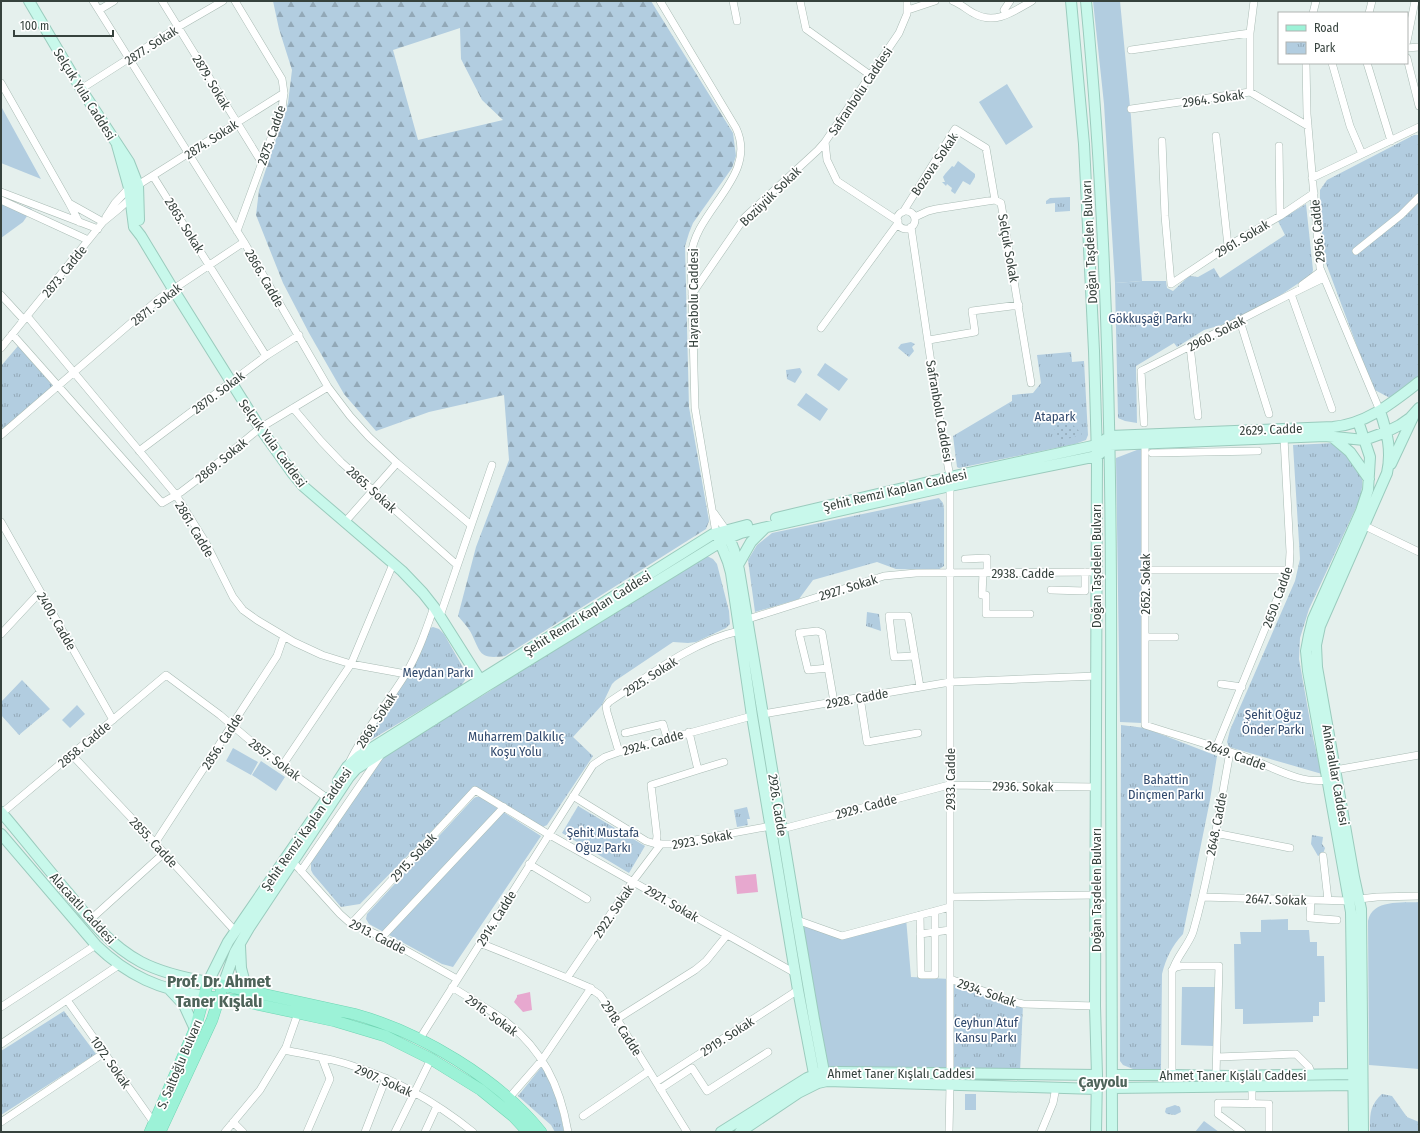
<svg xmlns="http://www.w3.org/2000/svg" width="1420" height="1133" viewBox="0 0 1420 1133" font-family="'Fira Sans Condensed',sans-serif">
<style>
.grass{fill:#b2cde0}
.forest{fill:url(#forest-firs);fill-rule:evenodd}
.park{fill:url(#park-tufts)}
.garden{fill:url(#garden-dots)}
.water{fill:#e7a8cf}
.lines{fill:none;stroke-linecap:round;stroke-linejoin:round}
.street-casing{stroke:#a9bbb4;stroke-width:8}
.secondary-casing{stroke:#9acbbd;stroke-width:12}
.primary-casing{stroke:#6fd5b3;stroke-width:12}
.street{stroke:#fff;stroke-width:7}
.secondary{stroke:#c8f8eb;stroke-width:10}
.primary{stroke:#9cf2d7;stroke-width:11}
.labels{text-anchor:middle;stroke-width:3.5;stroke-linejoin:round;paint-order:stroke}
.street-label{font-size:13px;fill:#36423d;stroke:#fff}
.park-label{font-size:13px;fill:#30496d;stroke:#fff}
.quarter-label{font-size:15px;font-weight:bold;fill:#4e645a;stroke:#fff}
.district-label{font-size:17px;font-weight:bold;fill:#4e645a;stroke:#fff}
</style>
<defs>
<pattern id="forest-firs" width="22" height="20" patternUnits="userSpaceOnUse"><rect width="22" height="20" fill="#b2cde0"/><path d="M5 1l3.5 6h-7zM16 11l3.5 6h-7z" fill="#92a8b7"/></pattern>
<pattern id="park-tufts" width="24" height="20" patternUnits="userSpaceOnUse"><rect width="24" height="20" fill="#b2cde0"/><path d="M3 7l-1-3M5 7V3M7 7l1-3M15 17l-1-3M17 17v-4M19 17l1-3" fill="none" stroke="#92a8b7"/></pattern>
<pattern id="garden-dots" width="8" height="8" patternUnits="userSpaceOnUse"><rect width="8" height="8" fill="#b2cde0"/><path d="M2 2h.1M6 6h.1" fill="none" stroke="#92a8b7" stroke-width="1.8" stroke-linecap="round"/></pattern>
</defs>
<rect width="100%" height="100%" fill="#e5f0ed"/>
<path class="grass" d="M 1093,1 L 1120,1 L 1131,117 L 1142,281 L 1115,283 L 1104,104 Z
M 1007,84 L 1033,127 L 1006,145 L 979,102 Z
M 1,108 L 2,108 L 41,179 L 1,163 Z
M 958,161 L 975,174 L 975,177 L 970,185 L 963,181 L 955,194 L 951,191 L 952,188 L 947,184 L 946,186 L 942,182 L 945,182 L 943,177 C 946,172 949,170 952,166 L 954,167 Z
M 1,198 L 32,209 L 23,222 L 1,238 Z
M 825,363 L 848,379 L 839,391 L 817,375 Z
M 806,393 L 828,409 L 820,421 L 797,405 Z
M 1142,448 L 1142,723 L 1120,722 L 1116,458 Z
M 77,705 L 85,714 L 70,728 L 62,720 Z
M 233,748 L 258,762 L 251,775 L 226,761 Z
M 261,761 L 285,777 L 276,791 L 252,775 Z
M 476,797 L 480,797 L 541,836 L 453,967 L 442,964 L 369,924 L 366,919 L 367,914 L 474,798 Z
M 1419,902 L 1419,1069 L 1369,1065 L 1368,921 C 1372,899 1402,903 1419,902 Z
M 906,918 L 911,977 L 950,979 L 950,1072 L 824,1072 L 797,920 L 837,935 Z
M 1288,919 L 1288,930 L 1309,930 L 1310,942 L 1317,942 L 1317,956 L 1324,956 L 1325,1002 L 1319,1002 L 1319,1016 L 1313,1016 L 1313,1022 L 1243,1024 L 1243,1009 L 1235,1009 L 1234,944 L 1241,944 L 1240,932 L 1261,932 L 1261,920 Z
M 1182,987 L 1215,987 L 1214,1046 L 1181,1045 Z
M 965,1094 L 976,1094 L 976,1110 L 965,1110 Z
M 1204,1121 L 1219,1132 L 1195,1132 Z"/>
<path class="forest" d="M 273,1 L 651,1 L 733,133 L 736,156 L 732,168 L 693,223 L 689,233 L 685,246 L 689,407 L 709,521 L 706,529 L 505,656 C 477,660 481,651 470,631 C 467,626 462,621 458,616 L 476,547 L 509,460 L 504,395 L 429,412 L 376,431 L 344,394 L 309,333 L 283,283 L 256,215 L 259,190 L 288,103 L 292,70 L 279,29 ZM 460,28 L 461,59 L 482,100 L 503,120 L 418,140 L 393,50 Z"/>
<path class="park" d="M 1414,135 L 1419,135 L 1419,376 L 1390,398 L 1373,389 L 1324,258 L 1320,211 L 1320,190 L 1327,180 Z
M 1070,197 L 1070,211 L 1055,212 L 1055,203 L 1046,204 L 1046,201 L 1050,198 Z
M 1306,204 L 1313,270 L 1312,274 L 1275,299 L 1235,321 L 1204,330 L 1177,347 L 1174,343 L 1136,366 L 1137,423 L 1125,421 L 1118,418 L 1115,283 L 1142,281 L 1166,281 L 1167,288 L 1173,291 L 1189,276 L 1198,277 L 1214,268 L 1220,278 L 1285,235 L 1278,221 Z
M 911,342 L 915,344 L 912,347 L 914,351 L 909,357 L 898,348 L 901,344 Z
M 18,346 L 54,387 L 1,435 L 1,366 Z
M 1071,352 L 1072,362 L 1084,361 L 1088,435 L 1086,440 L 1075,444 L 959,468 L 957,467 L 953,436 L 1012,401 L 1012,395 L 1033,393 L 1041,383 L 1037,355 Z
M 800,368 L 802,372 L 795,383 L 787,379 L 786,370 Z
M 1335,443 C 1343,451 1357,465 1361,476 C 1364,483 1361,492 1360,499 L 1309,609 L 1300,638 L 1299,659 L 1313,738 L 1322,774 L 1229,747 L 1227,742 L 1230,730 L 1295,581 L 1300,559 L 1293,445 Z
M 939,498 L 943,503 L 944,509 L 944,566 L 938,570 L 896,569 L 877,562 L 813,580 L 799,599 L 755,612 L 748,560 L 757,545 L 772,533 Z
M 707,556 L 713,559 L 717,564 L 729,611 L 730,624 L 726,628 L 696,642 L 688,643 L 673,642 L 615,681 L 612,684 L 602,705 L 573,737 L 593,756 L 547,825 L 543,827 L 475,787 L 360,904 L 341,907 L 313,874 L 311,870 L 311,862 L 385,755 L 490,691 L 525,666 L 696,561 Z
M 867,612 L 879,614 L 881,631 L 866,626 Z
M 433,627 L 439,629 L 444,634 L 466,673 L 465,680 L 461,686 L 359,747 L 411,670 L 427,629 Z
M 22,680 L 50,709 L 19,735 L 1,715 L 1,702 Z
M 1121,725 L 1145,728 L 1217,756 L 1210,800 L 1183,934 C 1172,946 1166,958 1162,974 L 1161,1069 L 1133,1069 L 1123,1065 L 1120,1061 Z
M 578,806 L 645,846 L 629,873 L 562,833 Z
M 747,807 L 750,819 L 747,819 L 748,825 L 737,827 L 734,810 Z
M 1312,835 L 1323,837 L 1322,844 L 1325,848 L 1323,854 L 1318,856 L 1311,844 Z
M 950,979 L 1023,1004 L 1020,1073 L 950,1072 Z
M 64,1011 L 96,1054 L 1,1115 L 1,1051 Z
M 543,1065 C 554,1087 560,1109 564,1132 L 555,1132 L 551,1125 L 518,1096 Z
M 1382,1094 L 1392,1096 L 1407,1117 L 1419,1122 L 1419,1132 L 1370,1132 C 1370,1115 1369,1106 1382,1094 Z
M 1175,1105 L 1180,1107 L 1181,1112 L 1175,1115 L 1167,1114 L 1165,1112 L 1166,1108 Z"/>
<path class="garden" d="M 1066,418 L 1082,434 L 1081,435 L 1060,441 L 1053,426 Z"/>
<path class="water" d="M 756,874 L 758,892 L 737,894 L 735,876 Z
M 530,992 L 532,1010 L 523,1012 L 514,1002 L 517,997 L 517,995 Z"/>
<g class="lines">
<g class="street-casing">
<path id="street" d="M 93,1 L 244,242 L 328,387 L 350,416 L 369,437 L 397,463 L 471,525
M 162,1 L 262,163
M 235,1 L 282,79 L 284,93 L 282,108 L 237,231
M 660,1 L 736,128 C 759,177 694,210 691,257 L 695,408 L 716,533
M 733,1 L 737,21
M 800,1 L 806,29 L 870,75
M 953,1 C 961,4 967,10 975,14 C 996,25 1014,11 1032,1
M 99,10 L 114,1
M 908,10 L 935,1
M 1004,10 L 1010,1
M 1313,13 L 1316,1
M 1369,13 L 1372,1
M 1407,41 L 1415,1
M 1407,48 L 1419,47
M 1131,50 L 1250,33
M 1407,58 L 1419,106
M 1306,63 L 1307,114 L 1320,268 L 1380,411
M 1332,63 L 1350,126 L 1362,154
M 1367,63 L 1391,141
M 1,83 L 69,203 L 103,222
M 81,89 L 178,27 L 223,1
M 1250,92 L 1250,33 L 1254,1
M 1131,109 L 1250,92 L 1308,126
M 1216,136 L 1228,246
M 1162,141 L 1165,216 L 1171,284 L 1228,246 L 1280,216 L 1314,193
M 1279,146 L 1280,216
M 153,176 L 266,356
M 1312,178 L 1419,127
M 138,185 L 284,93
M 1,192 L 98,229
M 1,200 L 88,240
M 69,203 L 79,222
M897 220a9 9 0 1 1 18 0a9 9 0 1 1-18 0Z
M 903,212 L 955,129 L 986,148 L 995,200
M 106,217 L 115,203 L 129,188
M 915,217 L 928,211 L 936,209 L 988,201 L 995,200 L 1001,203 L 1031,383
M 898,221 L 837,181 L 827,160 L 825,142 L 899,33 L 907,14 L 907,1
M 911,227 L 938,410 L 950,477
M 1356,251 L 1401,215 L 1419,197
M 1302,285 L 1321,271
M 692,294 L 745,217 L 818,150 L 825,142
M 1291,294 L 1332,409
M 1,295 L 24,320
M 27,316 L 176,495 L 206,543 L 233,597 L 243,610 L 257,620 L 294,642 L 322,655 L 351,664 L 406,674
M 1240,321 L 1269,414
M 821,328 L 898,223
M 12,334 L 162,503 L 181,492 L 202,476 L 260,428 L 328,387
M 929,340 L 975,332 L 972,311 L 1019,305
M 1190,346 L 1198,416
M 1,348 L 103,222 L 120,208 L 131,198
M 293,408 L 321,441 L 341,462 L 457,565
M 1144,423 L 1141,371 C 1202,341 1262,307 1324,278
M 1,435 L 160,298 L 244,242
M 1145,443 L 1145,725 C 1179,736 1214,746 1248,758 C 1273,767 1299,784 1327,780
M 139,451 L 266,356 L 299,335
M 1152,453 L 1258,451
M 714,513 L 726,530
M 1,522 L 113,720
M 345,522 L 397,463
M 1363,525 L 1419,552
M 965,559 L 987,558 L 987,573
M 1145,570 L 1289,570
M 983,573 L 982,595 L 986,595 L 986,614 L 1030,614
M 1051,590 L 1085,591 L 1085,572
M 440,616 L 492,465
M 748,619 L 884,576 L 916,573 L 1097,572
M 1,634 L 40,592
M 1145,637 L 1175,637
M 915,656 L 894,657 L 889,616 L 908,616 L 920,687
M 828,668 L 808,670 L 799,633 L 817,631 L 822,633 L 834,702
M 1221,684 L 1242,687
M 860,697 L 867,742 L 918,733
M 763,714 L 950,682 L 1096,676
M 625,733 L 663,724 L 667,738
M 1216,748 L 1289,570 L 1290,552 L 1284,438
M 619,752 L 607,712 L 606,706 L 609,702 C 649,676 691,642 739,631
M 72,755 L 155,843 L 235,931
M 349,763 C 364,731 387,704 405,675 C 418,654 426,630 434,607
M 282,766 L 351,664 L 393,564
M 698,770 L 724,762
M 1335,770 L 1419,755
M 573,796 L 646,841 L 656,844 L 673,844 L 771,826
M 2,813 L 166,675 L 220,715 L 253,743 L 282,766 L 327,798
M 782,829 L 949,785 L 1096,787
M 1215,833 L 1290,848
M 155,843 L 277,656 L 284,636
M 656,844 L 657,836 L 651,785 L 698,770 L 689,732
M 1323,856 L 1328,900
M 293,862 L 340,914 L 349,922 L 382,937 L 457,979
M 529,864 L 587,899
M 301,871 L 380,756
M 950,897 L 1096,895
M 1202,897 L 1350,901
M 1359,899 L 1377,897 L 1419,896
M 1311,900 L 1310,918 L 1337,920
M 920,915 L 921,975 L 935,975 L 935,911
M 90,920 L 164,853
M 797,920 L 842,936 L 950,907
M 352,923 L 475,790 L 548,834 L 795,973
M 920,934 L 950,930
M 382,937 L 504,807
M 480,943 L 567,978 L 588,987 L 600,995 L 617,1019 L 687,1132
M 1172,970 L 1176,967 L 1181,966 L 1219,966 L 1216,1076
M 567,978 L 633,881 L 661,844
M 950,979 L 1011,1001 L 1023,1004 L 1095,1006
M 452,987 C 469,998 487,1008 504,1020 C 542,1049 560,1085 568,1132
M 67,1000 L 154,1123
M 1,1007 L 96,945
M 617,1019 L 695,970 L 706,961 L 727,935
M 419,1040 L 593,765 L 605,757 L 619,752 L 752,716
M 1,1044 L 119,965
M 285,1050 C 307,1055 329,1058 350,1065 C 395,1079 436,1102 473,1132
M 1217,1057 L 1296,1054 L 1309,1067 L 1312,1075
M 950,1072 L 950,486
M 1172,1075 L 1172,972 C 1176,957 1188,946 1193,932 C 1210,873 1219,812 1230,752
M 656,1082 L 798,990
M 1252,1086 L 1252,1104
M 660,1089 L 692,1068 L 707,1091 L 768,1052
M 509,1098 L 542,1060 L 591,988
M 583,1116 L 649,1071
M 1,1122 L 104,1053
M 233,1122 L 243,1132
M 225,1132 L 260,1090 L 286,1047 L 298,1013
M 307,1132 L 330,1079 L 322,1058
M 365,1132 L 386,1078
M 395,1132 L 431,1059
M 425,1132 L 437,1106
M 949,1132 L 950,1085
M 1041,1132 L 1053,1103 L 1056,1087
M 1242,1132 L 1218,1114 L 1218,1103 L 1269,1104 L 1269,1132"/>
</g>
<g class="secondary-casing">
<path id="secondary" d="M 29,1 L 81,89 L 129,162 L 138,185 L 139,220
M 1071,1 L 1084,144 L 1094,351 L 1097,456 L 1095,1006 L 1097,1075 L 1096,1132
M 1086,1 C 1109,241 1112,482 1111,723 C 1111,859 1111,995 1112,1132
M 117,145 L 129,188 L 134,227 L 141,236 L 173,289 L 260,428 L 293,474 L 303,486 L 402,571 L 423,593 L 434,607 L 484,686
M 1110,436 L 1333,427 C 1367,424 1393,402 1419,382
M 1331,436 L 1350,452 L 1369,479
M 1391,464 L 1414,415
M 776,518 L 950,477 L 1097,445 L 1110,436
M 727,532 L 734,550 L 739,570 L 797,920 L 814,1019 L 824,1072 L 827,1081
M 718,537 L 728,562 L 731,573 L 752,716 L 798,990 L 814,1074 L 818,1083
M 738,565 L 751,542 L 765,528
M 338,781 L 347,767 L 359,756 L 713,534 L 747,525
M 1,812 C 24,839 46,867 69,894 C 90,920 111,946 141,962 C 162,973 185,978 208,982 L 228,942 L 327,798
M 1,834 L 96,945 C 128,976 160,990 204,996
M 240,946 L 241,968 L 247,991
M 223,985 L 235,952 L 249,928 L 349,777 L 356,769 L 485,687 L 724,540 L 741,533 L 758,529 L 950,486 L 1097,456 L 1110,445 L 1325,436 L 1364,440 L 1386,432 L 1400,425 L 1410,418 L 1419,408
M 170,990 L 184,1005 L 195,1029
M 1112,1075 L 1172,1075 L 1230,1076 L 1354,1074 L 1359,1077
M 1112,1088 L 1354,1085 L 1358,1082
M 721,1132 L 807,1078 L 819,1073 L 837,1072 L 1097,1075
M 740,1132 L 798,1093 L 818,1083 L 827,1081 L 1097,1089
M 1354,1132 L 1351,912 L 1308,671 L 1306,651 L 1309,635 L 1313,619 L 1361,511 L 1368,490 L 1370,457 L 1358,421
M 1363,1132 L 1361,909 L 1354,877 L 1317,667 L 1316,645 L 1320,626 L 1387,473 C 1392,451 1387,432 1380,411"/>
</g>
<g class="primary-casing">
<path id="primary" d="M 204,996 L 247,1002 L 335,1021 L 385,1036 L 431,1059 L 481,1090 L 513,1116 L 528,1132
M 150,1132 L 195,1029 L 208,982 L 354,1014 C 420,1032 499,1079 541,1132
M 160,1132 L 212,1020 L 221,992"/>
</g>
<use href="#street" class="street"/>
<use href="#secondary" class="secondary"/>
<use href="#primary" class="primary"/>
</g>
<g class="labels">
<g class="street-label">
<text transform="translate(151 45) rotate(-33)" y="5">2877. Sokak</text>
<text transform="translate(212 82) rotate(59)" y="5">2879. Sokak</text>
<text transform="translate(860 91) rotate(-56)" y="5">Safranbolu Caddesi</text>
<text transform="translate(85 94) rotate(58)" y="5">Selçuk Yula Caddesi</text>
<text transform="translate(1213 98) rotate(-8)" y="5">2964. Sokak</text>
<text transform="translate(271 135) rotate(-71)" y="5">2875. Cadde</text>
<text transform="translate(211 139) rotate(-33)" y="5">2874. Sokak</text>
<text transform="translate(934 164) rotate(-56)" y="5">Bozova Sokak</text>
<text transform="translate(770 196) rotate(-44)" y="5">Bozüyük Sokak</text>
<text transform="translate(185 225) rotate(58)" y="5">2865. Sokak</text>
<text transform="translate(1317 231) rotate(-95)" y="5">2956. Cadde</text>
<text transform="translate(1242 238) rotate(-31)" y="5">2961. Sokak</text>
<text transform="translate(1089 242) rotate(-93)" y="5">Doğan Taşdelen Bulvarı</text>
<text transform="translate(1009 248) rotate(80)" y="5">Selçuk Sokak</text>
<text transform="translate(64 271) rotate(-51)" y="5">2873. Cadde</text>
<text transform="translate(265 278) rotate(60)" y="5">2866. Cadde</text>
<text transform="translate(693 298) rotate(-90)" y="5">Hayrabolu Caddesi</text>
<text transform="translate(156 304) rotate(-38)" y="5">2871. Sokak</text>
<text transform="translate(1216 333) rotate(-27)" y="5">2960. Sokak</text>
<text transform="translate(218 392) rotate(-37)" y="5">2870. Sokak</text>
<text transform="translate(940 411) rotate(80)" y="5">Safranbolu Caddesi</text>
<text transform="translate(1271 429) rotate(-2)" y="5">2629. Cadde</text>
<text transform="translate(273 443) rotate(54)" y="5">Selçuk Yula Caddesi</text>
<text transform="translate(221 460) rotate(-39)" y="5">2869. Sokak</text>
<text transform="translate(372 489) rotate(42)" y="5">2865. Sokak</text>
<text transform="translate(895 490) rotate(-13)" y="5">Şehit Remzi Kaplan Caddesi</text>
<text transform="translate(195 529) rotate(59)" y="5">2861. Cadde</text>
<text transform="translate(1096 566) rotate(-90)" y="5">Doğan Taşdelen Bulvarı</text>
<text x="1023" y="578">2938. Cadde</text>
<text transform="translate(1145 584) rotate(-90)" y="5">2652. Sokak</text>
<text transform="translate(848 587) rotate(-17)" y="5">2927. Sokak</text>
<text transform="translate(1277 597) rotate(-70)" y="5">2650. Cadde</text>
<text transform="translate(587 613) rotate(-32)" y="5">Şehit Remzi Kaplan Caddesi</text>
<text transform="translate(57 621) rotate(60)" y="5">2400. Cadde</text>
<text transform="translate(650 676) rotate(-33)" y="5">2925. Sokak</text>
<text transform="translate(857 698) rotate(-10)" y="5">2928. Cadde</text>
<text transform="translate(376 720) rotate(-57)" y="5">2868. Sokak</text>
<text transform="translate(222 741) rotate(-57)" y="5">2856. Cadde</text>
<text transform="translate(653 742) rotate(-16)" y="5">2924. Cadde</text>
<text transform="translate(84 744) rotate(-40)" y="5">2858. Cadde</text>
<text transform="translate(1236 755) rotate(20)" y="5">2649. Cadde</text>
<text transform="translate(275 759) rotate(37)" y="5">2857. Sokak</text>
<text transform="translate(1336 775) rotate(80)" y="5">Ankaralılar Caddesi</text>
<text transform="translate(950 779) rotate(-90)" y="5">2933. Cadde</text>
<text transform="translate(1023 786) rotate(1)" y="5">2936. Sokak</text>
<text transform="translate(778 805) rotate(81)" y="5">2926. Cadde</text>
<text transform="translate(866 806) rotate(-15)" y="5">2929. Cadde</text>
<text transform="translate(1216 824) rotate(-79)" y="5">2648. Cadde</text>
<text transform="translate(306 829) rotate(-55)" y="5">Şehit Remzi Kaplan Caddesi</text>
<text transform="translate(702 839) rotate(-10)" y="5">2923. Sokak</text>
<text transform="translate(154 842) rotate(47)" y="5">2855. Cadde</text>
<text transform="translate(413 857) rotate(-47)" y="5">2915. Sokak</text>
<text transform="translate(1096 890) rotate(-90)" y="5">Doğan Taşdelen Bulvarı</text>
<text transform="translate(1276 899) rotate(2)" y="5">2647. Sokak</text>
<text transform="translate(672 903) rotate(30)" y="5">2921. Sokak</text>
<text transform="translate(83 908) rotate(48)" y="5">Alacaatlı Caddesi</text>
<text transform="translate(613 911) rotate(-56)" y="5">2922. Sokak</text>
<text transform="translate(496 918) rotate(-58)" y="5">2914. Cadde</text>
<text transform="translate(378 936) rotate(27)" y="5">2913. Cadde</text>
<text transform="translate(987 992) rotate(19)" y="5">2934. Sokak</text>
<text transform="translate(492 1015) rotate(36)" y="5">2916. Sokak</text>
<text transform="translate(622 1028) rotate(57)" y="5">2918. Cadde</text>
<text transform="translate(727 1036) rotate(-33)" y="5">2919. Sokak</text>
<text transform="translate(111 1062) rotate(55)" y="5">1072. Sokak</text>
<text transform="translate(179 1064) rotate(-67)" y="5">S. Saltoğlu Bulvarı</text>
<text x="901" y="1078">Ahmet Taner Kışlalı Caddesi</text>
<text x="1233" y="1080">Ahmet Taner Kışlalı Caddesi</text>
<text transform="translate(384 1080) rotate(24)" y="5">2907. Sokak</text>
</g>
<g class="park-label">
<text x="1150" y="323">Gökkuşağı Parkı</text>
<text x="1055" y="421">Atapark</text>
<text x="438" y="677">Meydan Parkı</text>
<text x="1273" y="719">Şehit Oğuz<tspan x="1273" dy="15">Önder Parkı</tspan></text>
<text x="516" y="741">Muharrem Dalkılıç<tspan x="516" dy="15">Koşu Yolu</tspan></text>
<text x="1166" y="784">Bahattin<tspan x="1166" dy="15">Dinçmen Parkı</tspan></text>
<text x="603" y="837">Şehit Mustafa<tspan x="603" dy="15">Oğuz Parkı</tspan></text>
<text x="986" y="1027">Ceyhun Atuf<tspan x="986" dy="15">Kansu Parkı</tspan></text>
</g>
<g class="quarter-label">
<text x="1103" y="1087">Çayyolu</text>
</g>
<g class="district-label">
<text x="219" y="987">Prof. Dr. Ahmet<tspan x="219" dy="20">Taner Kışlalı</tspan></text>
</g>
</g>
<rect width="1420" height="1133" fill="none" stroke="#36423d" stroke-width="4"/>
<rect x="1278" y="12" width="130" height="52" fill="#ffffff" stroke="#afb3b1"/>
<rect x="1286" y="25" width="20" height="6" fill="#9cf2d7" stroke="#afb3b1"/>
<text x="1314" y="32" font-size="12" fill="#36423d">Road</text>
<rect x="1286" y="42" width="20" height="12" fill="url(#park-tufts)" stroke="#afb3b1"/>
<text x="1314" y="52" font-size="12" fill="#36423d">Park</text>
<path d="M14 30v6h99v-6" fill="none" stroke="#36423d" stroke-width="2"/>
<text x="20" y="30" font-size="12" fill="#36423d" stroke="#ffffff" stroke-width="3" paint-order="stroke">100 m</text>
</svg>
